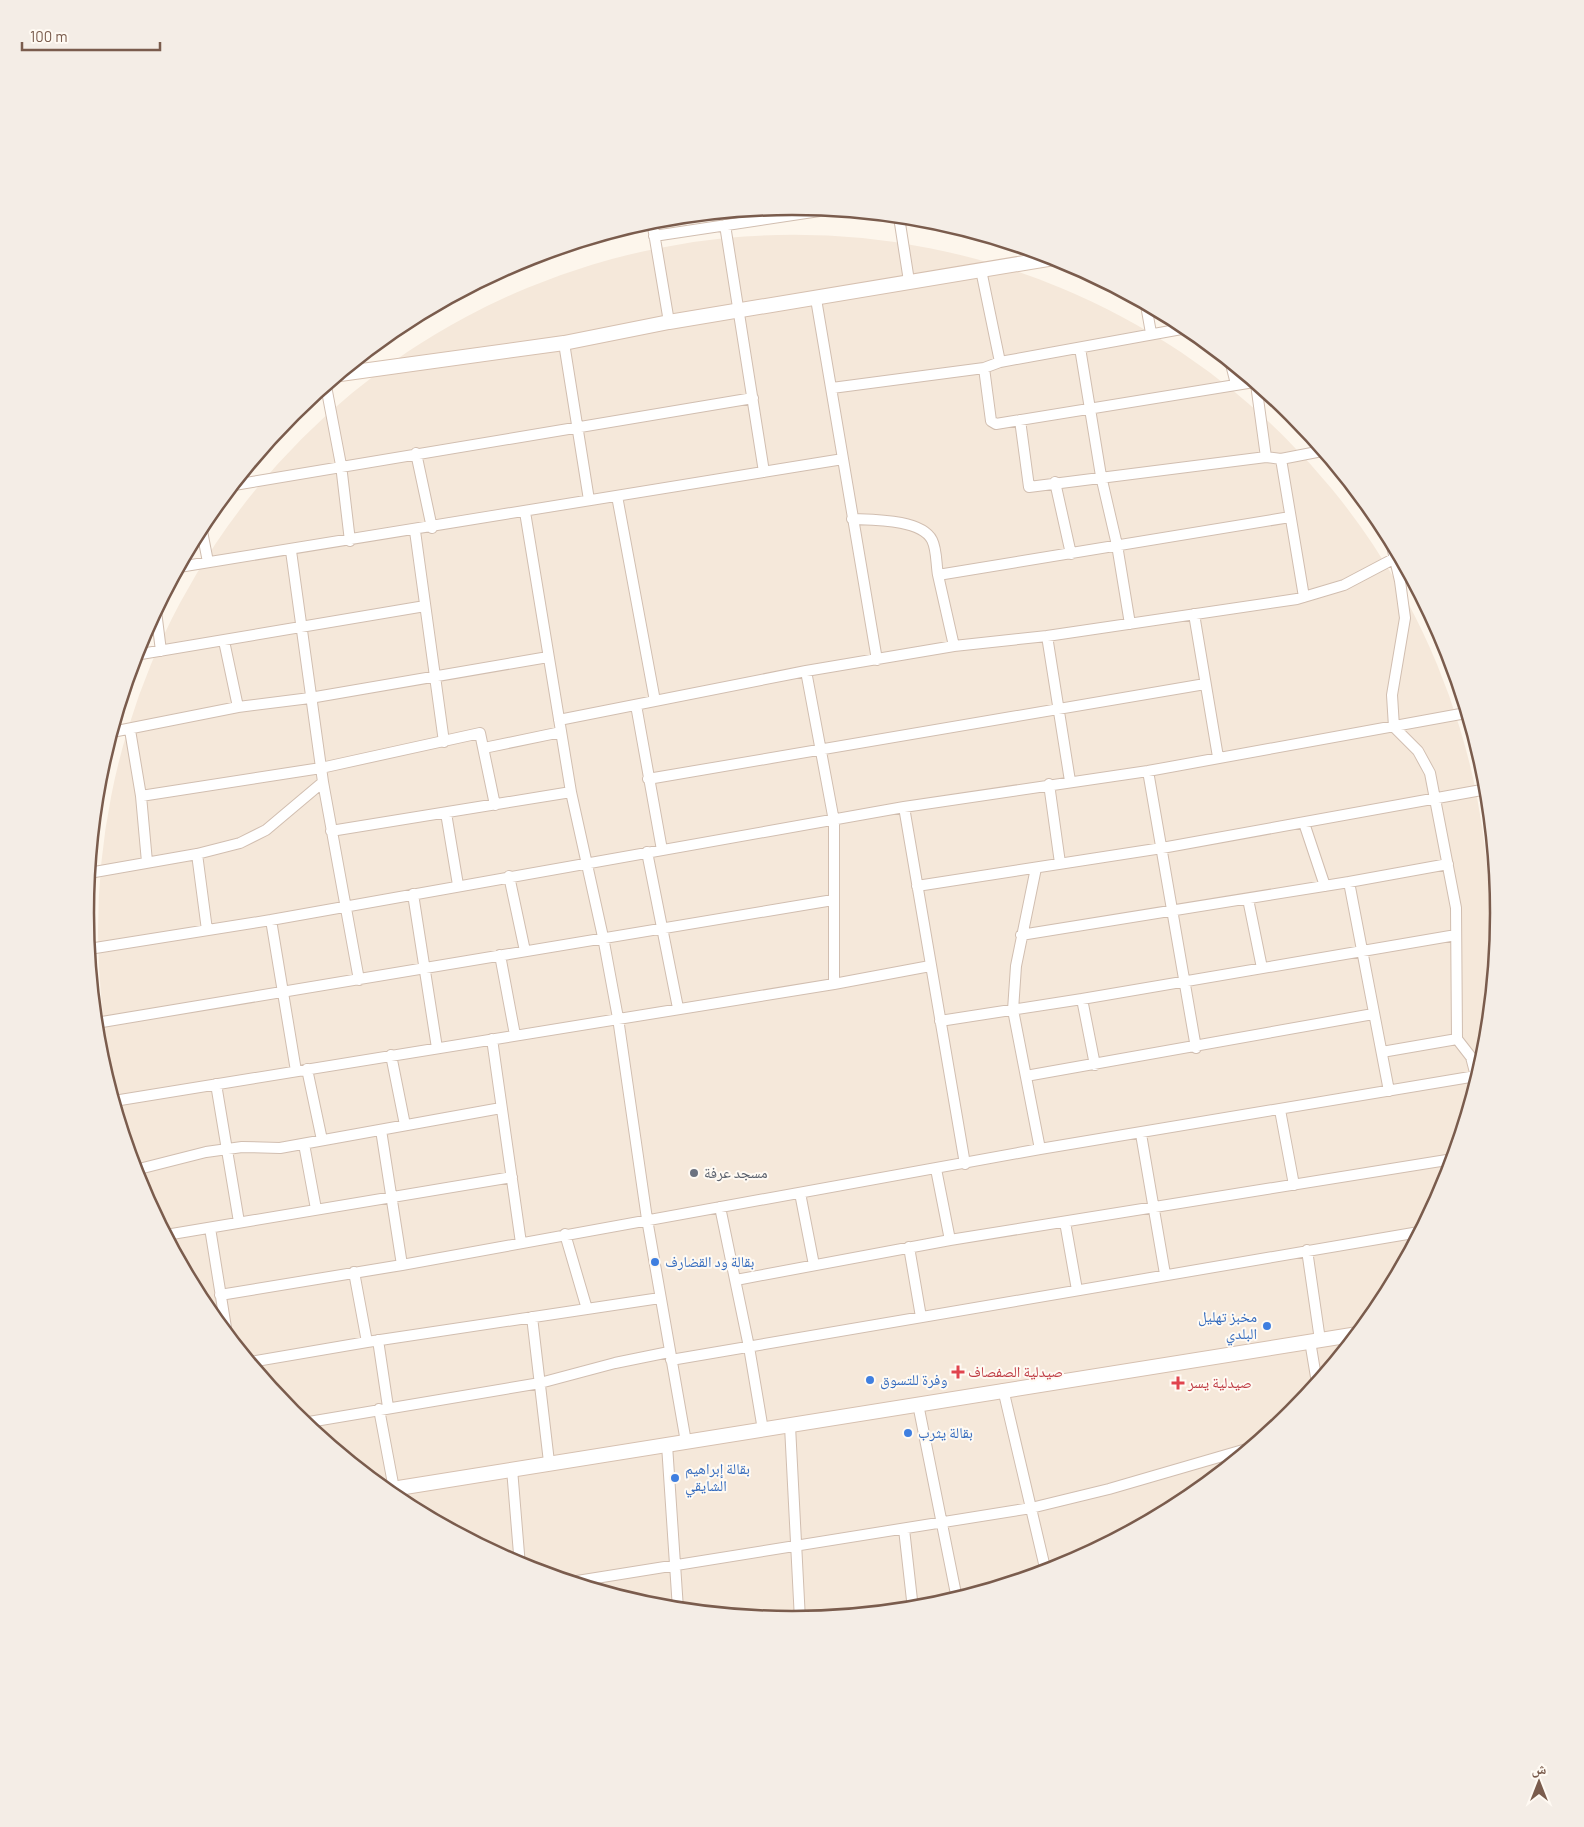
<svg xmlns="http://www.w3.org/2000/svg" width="1584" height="1827" viewBox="0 0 1584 1827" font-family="Barlow,'Noto Naskh Arabic',sans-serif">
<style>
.residential{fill:#f5e8da}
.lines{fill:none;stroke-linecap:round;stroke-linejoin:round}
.street-casing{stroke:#d1beb0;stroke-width:12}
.secondary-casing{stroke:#d6c0b0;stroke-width:16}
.street{stroke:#fff;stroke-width:10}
.secondary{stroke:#fff;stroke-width:14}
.worship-dot{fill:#6b7280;stroke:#fffaf3;stroke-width:2}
.shop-dot{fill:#3f7fe0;stroke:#fffaf3;stroke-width:2}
.health-dot{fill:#e0444e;stroke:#fffaf3;stroke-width:2}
.labels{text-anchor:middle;stroke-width:4;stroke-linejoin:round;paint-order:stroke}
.worship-label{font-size:15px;fill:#5b616d;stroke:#fffaf3;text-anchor:start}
.shop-label{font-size:15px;fill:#366cbe;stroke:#fffaf3;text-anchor:start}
.health-label{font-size:15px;fill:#be3a42;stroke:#fffaf3;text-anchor:start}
.rim{fill:none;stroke:#7a5c4d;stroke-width:2.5}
</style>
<rect width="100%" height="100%" fill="#fdf6ec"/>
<path class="residential" d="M98 931a696 696 0 1 1 1392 0a696 696 0 1 1-1392 0Z"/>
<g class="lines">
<g class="street-casing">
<path id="street" d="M 899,217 L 909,281
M 652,221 L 669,322
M 725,225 L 764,472
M 654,236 L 826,210
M 981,270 L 1000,362
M 816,299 L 877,660
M 1146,305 L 1151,333
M 564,343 L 589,500
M 1080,348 L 1101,476 L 1117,545 L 1130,624
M 1231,364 L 1236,384
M 984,368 L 991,421 L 996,424 L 1254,382
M 1256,384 L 1266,457 L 1281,459 L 1304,597
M 326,386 L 341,465 L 350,541
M 832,388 L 984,368 L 1000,362 L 1187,328
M 1020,420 L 1029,487 L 1266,457
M 416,453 L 432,528
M 1281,459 L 1322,451
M 1055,482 L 1071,554
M 234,485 L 753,398
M 617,496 L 655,701
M 525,512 L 571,792 L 603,937 L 618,1018 L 647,1219 L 686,1442
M 852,519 C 873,520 921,519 932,540 C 937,550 936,564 938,575 L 1290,517
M 201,526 L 208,562
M 415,531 L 444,742
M 1391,542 L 1400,581 L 1405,618 L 1392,695 L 1394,727 L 1418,751 L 1430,773 L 1456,908 L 1457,1039 L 1471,1057 L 1477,1080
M 291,551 L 323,782 L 359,980
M 179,567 L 843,459
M 938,575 L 954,646
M 156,611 L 161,651
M 1194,614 L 1218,757
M 1047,636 L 1070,781
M 224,641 L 238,707
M 135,655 L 425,606
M 806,671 L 834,821 L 834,984
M 636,705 L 662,850
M 559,720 L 806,671 L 954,646 L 1047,636 L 1297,599 L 1344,585 L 1399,556
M 130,730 L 141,796 L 147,862
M 112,732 L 238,707 L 310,698 L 548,657
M 484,748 L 561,732
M 1148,771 L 1196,1048
M 648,779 L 1205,684
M 1049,784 L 1060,863
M 141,796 L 321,768 L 480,733 L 495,805
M 904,807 L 965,1164
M 446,813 L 458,885
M 1304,823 L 1325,886
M 331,831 L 571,792
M 647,852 L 678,1008
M 197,854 L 207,930
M 1036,868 L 1016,966 L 1013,1010 L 1040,1149
M 89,873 L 197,854 L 240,843 L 266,830 L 323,782
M 509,876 L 525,951
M 1349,882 L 1389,1091
M 917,886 L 1162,848 L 1487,789
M 413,894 L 437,1048
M 1248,899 L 1262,968
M 271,920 L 296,1071
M 1021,935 L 1349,882 L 1448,864
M 89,949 L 271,920 L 904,807 L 1148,771 L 1466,713
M 500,955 L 515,1035
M 1082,999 L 1095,1065
M 940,1021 L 1082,999 L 1456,935
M 96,1023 L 833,900
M 492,1039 L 521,1243
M 1382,1052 L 1457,1039
M 391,1055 L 405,1125
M 307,1069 L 322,1140
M 1026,1076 L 1373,1014
M 216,1084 L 239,1222
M 114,1101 L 834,984 L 930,966
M 1280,1110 L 1294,1185
M 381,1130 L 402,1265
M 1141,1134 L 1165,1274
M 304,1144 L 316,1209
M 936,1169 L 950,1240
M 135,1170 L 206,1152 L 242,1147 L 280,1148 L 501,1108
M 800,1193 L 814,1265
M 720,1207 L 749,1347 L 763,1430
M 1065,1222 L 1077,1290
M 210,1228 L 227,1334
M 565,1234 L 587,1309
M 166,1235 L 512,1177
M 909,1247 L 921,1317
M 1307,1250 L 1320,1340
M 354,1272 L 367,1342
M 736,1280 L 950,1240 L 1453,1159
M 220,1295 L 402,1265 L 1040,1149 L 1476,1076
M 532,1317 L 549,1462
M 378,1340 L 388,1407
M 1310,1341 L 1317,1383
M 671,1360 L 1419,1232
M 250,1362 L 367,1342 L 660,1298
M 1003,1389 L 1046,1572
M 918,1404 L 957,1599
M 379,1409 L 394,1489
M 303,1423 L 540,1383 L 615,1363 L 669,1352
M 790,1426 L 800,1620
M 667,1445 L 678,1609
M 512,1469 L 520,1566
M 904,1529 L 913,1609
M 571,1582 L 1031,1508 L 1109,1489 L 1250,1448"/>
</g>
<g class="secondary-casing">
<path id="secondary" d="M 340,374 L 564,343 L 669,322 L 1054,258
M 386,1490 L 1358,1334"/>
</g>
<use href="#street" class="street"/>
<use href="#secondary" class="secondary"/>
</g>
<circle class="worship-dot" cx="694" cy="1173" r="5"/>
<g class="shop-dot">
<circle cx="655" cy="1262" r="5"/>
<circle cx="1267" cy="1326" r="5"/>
<circle cx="870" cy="1380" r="5"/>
<circle cx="908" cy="1433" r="5"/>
<circle cx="675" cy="1478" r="5"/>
</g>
<g class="health-dot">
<path d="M955.5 1364.5h5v5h5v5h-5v5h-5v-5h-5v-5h5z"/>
<path d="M1175.5 1375.5h5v5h5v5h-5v5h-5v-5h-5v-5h5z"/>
</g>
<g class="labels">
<g class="worship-label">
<text x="704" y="1178">مسجد عرفة</text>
</g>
<g class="shop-label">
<text x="665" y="1267">بقالة ود القضارف</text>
<text x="1257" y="1322" text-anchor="end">مخبز تهليل<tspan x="1257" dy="17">البلدي</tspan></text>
<text x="880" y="1385">وفرة للتسوق</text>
<text x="918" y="1438">بقالة يثرب</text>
<text x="685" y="1474">بقالة إبراهيم<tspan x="685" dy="17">الشايقي</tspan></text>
</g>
<g class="health-label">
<text x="968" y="1377">صيدلية الصفصاف</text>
<text x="1188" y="1388">صيدلية يسر</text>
</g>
</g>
<path d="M0 0H1584V1827H0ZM94 913a698 698 0 1 1 1396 0a698 698 0 1 1-1396 0Z" fill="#f4ede6" fill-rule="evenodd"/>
<path class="rim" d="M94 913a698 698 0 1 1 1396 0a698 698 0 1 1-1396 0Z"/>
<g transform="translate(1539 1782)" stroke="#fffaf3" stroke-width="4" paint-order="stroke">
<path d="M0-4L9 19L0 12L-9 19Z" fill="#7a5c4d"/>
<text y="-8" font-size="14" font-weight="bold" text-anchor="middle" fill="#7a5c4d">ش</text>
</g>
<path d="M22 42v8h138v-8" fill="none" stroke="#7a5c4d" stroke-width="2.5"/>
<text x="30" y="42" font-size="15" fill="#7a5c4d" stroke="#fffaf3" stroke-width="4" paint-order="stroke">100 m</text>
</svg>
